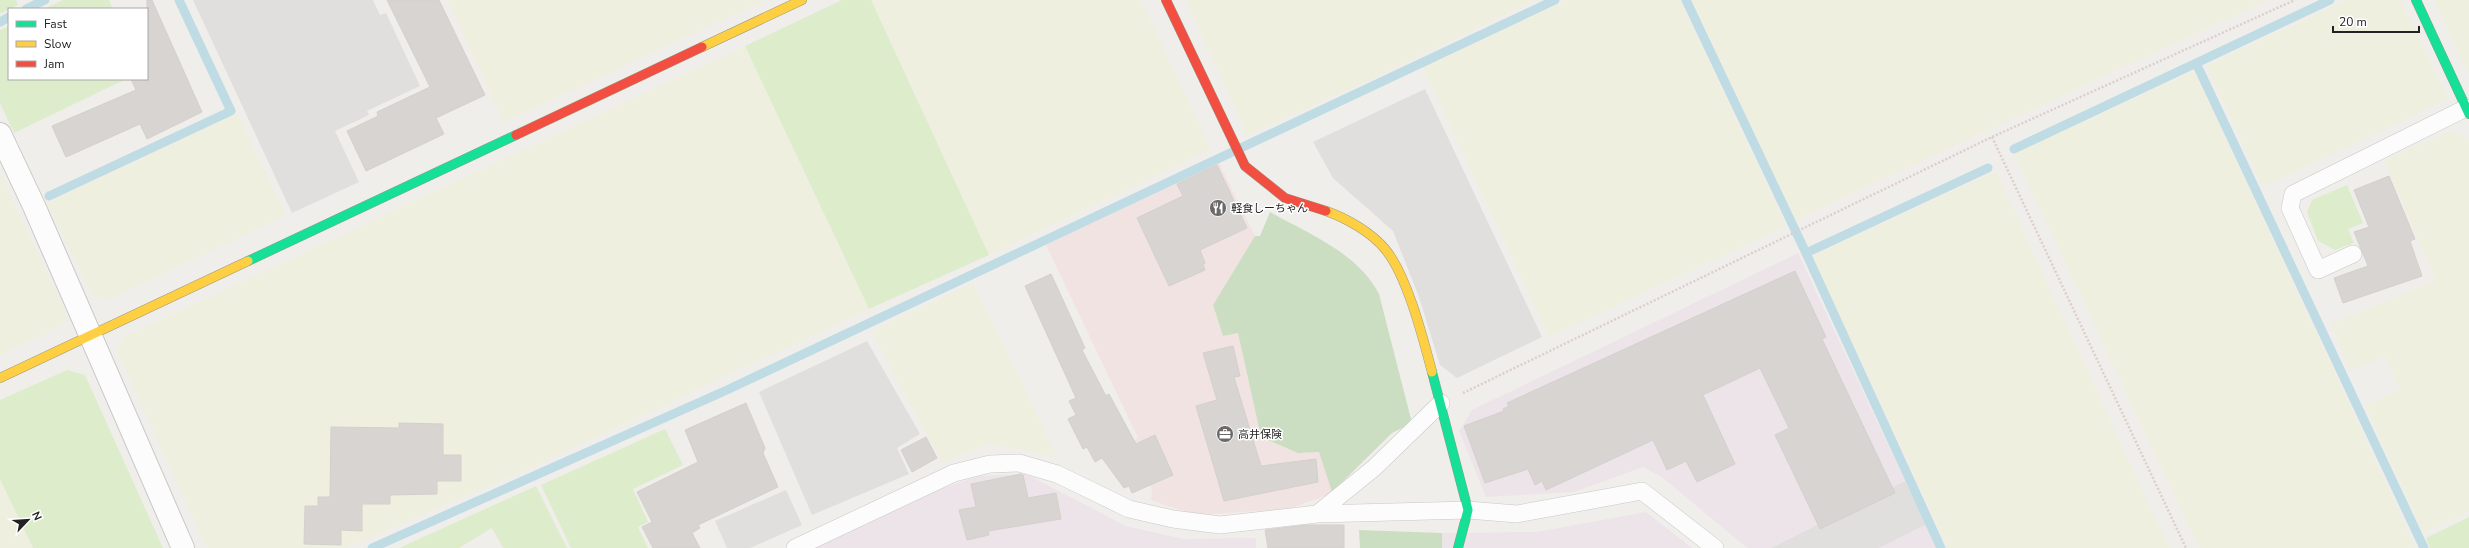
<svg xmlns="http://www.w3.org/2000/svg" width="2469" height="548" viewBox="0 0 2469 548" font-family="'Nunito Sans','Noto Sans JP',sans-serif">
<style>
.commercial{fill:#f1e3e1}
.industrial{fill:#ede4e9}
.farmland{fill:#efefdf}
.grass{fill:#ddeccb}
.forest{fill:#cbdec1}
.parking{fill:#e0dfde}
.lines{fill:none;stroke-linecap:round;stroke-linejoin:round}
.stream{stroke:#bfdbe3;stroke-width:9}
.building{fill:#d7d4d2;stroke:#d3d0cc}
.lane-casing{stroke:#c9c8c7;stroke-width:18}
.street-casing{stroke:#c9c8c7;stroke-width:24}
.fast-casing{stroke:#999a82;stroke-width:10}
.slow-casing{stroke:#999a82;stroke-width:10}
.jam-casing{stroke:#999a82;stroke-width:10}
.path{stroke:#dccecd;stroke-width:2.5;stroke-dasharray:2 2;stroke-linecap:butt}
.lane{stroke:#fdfcfc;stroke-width:17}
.street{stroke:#fdfcfc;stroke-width:22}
.fast{stroke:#16e098;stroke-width:9}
.slow{stroke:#ffcf43;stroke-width:9}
.jam{stroke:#f24e42;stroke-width:9}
.labels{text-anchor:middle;stroke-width:3;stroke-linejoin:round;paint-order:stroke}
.poi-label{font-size:11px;fill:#222;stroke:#fff;text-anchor:start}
</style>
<rect width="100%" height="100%" fill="#f0eeeb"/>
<path class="commercial" d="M 1219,163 L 1255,236 L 1213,305 L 1223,336 L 1238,333 L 1261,437 L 1298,453 L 1319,451 L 1333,493 L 1288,509 L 1196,515 L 1151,500 L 1152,490 L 1132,441 L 1138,438 L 1046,245 Z"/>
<path class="industrial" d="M 1798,253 L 1905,481 L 1771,548 L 1747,548 L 1663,478 L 1643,467 L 1574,492 L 1486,497 L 1459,431 L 1472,410 Z
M 1026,474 L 1126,526 L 1183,539 L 1256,538 L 1256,548 L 812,548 L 932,492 L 978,476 Z
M 1646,512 L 1692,548 L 1442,548 L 1442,533 L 1537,532 Z
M 1927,524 L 1938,548 L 1879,548 Z"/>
<path class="farmland" d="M 447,0 L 765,0 L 504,122 Z
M 871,0 L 1141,0 L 1211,149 L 989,255 Z
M 1186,0 L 1534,0 L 1381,75 L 1247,135 Z
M 1568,0 L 1680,0 L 1786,226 L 1549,337 L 1423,67 Z
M 1692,0 L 2268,0 L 1795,220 Z
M 2346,0 L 2401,0 L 2448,99 L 2263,187 L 2206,66 Z
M 2434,0 L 2469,0 L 2469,75 Z
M 745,46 L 869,309 L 517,474 L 346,548 L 207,548 L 117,351 L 124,337 Z
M 2194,71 L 2373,455 L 2415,548 L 2199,548 L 2014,154 Z
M 237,113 L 286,215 L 108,300 L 92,295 L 47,203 Z
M 2451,131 L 2468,137 L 2469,140 L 2469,511 L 2423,533 L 2365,405 L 2400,389 L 2385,357 L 2350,371 L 2331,324 L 2436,280 L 2384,161 Z
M 1996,171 L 2139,483 L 2170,548 L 1948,548 L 1812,256 Z
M 0,173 L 66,313 L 63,325 L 0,355 Z
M 973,283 L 1058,458 L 989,443 L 942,463 L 871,331 Z
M 0,479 L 33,548 L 0,548 Z"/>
<path class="grass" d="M 0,0 L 16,0 L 18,5 L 0,14 Z
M 63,0 L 109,0 L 113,9 L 44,9 Z
M 842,0 L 871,0 L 989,255 L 869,309 L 745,46 Z
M 9,26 L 9,79 L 126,79 L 14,133 L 0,103 L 0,30 Z
M 2347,185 L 2363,223 L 2348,229 L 2354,243 L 2335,250 L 2318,241 L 2307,212 L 2312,200 Z
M 67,370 L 85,375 L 163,548 L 33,548 L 0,479 L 0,400 Z
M 665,429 L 683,465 L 633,489 L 648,522 L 638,527 L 648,548 L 571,548 L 541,485 Z
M 536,486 L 567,548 L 503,548 L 492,528 L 459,548 L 399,548 Z
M 2469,517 L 2469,548 L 2430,548 L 2426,538 Z"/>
<path class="forest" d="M 1270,212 C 1309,234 1358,253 1379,294 L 1412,423 L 1392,433 L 1332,492 L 1319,452 L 1298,453 L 1261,437 L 1238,333 L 1223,336 L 1213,305 L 1255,236 L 1260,236 Z
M 1359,530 L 1442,533 L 1442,548 L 1360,548 Z"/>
<path class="parking" d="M 193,0 L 373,0 L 380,15 L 386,13 L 420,86 L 367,111 L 369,115 L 335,131 L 359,182 L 292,213 Z
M 1425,89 L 1542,337 L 1457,378 L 1440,365 L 1419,297 L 1393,231 L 1333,178 L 1313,142 Z
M 867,341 L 920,434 L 897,448 L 909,474 L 812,515 L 759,392 Z
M 1905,481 L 1927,524 L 1879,548 L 1771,548 Z
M 786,490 L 802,525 L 750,548 L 727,548 L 715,521 Z"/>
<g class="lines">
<path class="stream" d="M 1686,0 L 1806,253 L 1941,548
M 26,9 L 45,0
M 0,22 L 9,17
M 2196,63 L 2424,548
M 2014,149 L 2330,0
M 49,196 L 231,111 L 179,0
M 1806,253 L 1988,168
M 372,548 L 727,390 L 1555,0"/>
</g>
<path class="building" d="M 147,0 L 152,0 L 202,112 L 147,139 L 140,124 L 66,157 L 52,126 L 136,90 L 131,79 L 147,79 Z
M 387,0 L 439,0 L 485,95 L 436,118 L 444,134 L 366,171 L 347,131 L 378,116 L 377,112 L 430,87 Z
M 1217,165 L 1247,228 L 1200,250 L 1205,263 L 1203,265 L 1205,270 L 1169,286 L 1137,218 L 1183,196 L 1177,184 Z
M 2389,176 L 2415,239 L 2410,241 L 2422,276 L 2343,303 L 2334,278 L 2368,266 L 2354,232 L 2369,227 L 2354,190 Z
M 1795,271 L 1826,337 L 1822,339 L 1895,493 L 1820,529 L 1775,435 L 1789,428 L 1760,368 L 1703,395 L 1735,464 L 1697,482 L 1686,461 L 1667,470 L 1653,440 L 1546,490 L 1542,481 L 1535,485 L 1528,469 L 1485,483 L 1464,426 L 1504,411 L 1503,409 L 1509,406 L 1507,403 Z
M 1051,274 L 1085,348 L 1082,350 L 1106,396 L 1109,394 L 1136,444 L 1155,435 L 1173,475 L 1132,493 L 1129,486 L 1124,488 L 1102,458 L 1095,462 L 1087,447 L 1083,449 L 1068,419 L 1076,415 L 1069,401 L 1076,398 L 1025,286 Z
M 1233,346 L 1240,376 L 1234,377 L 1261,466 L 1316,459 L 1318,482 L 1224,501 L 1196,406 L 1217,400 L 1203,353 Z
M 746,403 L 765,448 L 763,453 L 778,487 L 698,525 L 700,528 L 692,533 L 700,548 L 653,548 L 642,527 L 652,522 L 637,492 L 698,462 L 685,430 Z
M 399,423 L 443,424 L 443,455 L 461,455 L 461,481 L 437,481 L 437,494 L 390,495 L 390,504 L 362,504 L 362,531 L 341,530 L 341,545 L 304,544 L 305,506 L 318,506 L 318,497 L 330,497 L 331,427 L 399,428 Z
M 926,437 L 937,458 L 912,472 L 901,450 Z
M 1021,474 L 1023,475 L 1028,498 L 1056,493 L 1061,519 L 988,531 L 989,535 L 967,540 L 959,510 L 976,507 L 971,484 Z
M 1306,525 L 1344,525 L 1344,548 L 1268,548 L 1265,530 Z"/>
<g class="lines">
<g class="lane-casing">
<path id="lane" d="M 2353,254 L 2318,270 L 2290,208 L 2293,194 L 2466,108
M 1317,514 L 1374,468 L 1441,403
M 795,548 L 954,473 L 990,464 L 1019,463 L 1057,474 L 1129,509 L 1173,519 L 1220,525 L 1317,514 L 1468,510 L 1517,514 L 1642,491 L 1715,548"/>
</g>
<g class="street-casing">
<path id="street" d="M 0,134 L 34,206 L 183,548"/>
</g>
<g class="fast-casing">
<path id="fast" d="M 2416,0 L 2469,114
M 248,261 L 516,135
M 1432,372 L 1468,510 L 1458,548"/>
</g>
<g class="slow-casing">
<path id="slow" d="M 702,47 L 802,0
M 1326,211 C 1346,218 1371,232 1385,249 C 1407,275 1423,338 1432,372
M 0,378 L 248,261"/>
</g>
<g class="jam-casing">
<path id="jam" d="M 1166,0 L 1245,166 L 1285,198 L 1326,211
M 516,135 L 702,47"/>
</g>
<path class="path" d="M 1992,137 L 2186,548
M 1463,393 L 1992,137 L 2295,0"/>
<use href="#lane" class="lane"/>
<use href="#street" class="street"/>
<use href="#fast" class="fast"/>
<use href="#slow" class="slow"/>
<use href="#jam" class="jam"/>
</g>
<defs>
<g id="restaurant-disc" transform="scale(0.9)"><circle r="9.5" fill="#6a6968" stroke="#fff"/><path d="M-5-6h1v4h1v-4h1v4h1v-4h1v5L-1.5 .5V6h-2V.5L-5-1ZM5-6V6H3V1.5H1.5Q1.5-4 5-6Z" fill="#fff"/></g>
<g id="office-disc" transform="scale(0.9)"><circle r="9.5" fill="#6a6968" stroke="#fff"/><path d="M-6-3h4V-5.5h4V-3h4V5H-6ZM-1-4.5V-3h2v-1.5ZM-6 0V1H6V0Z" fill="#fff"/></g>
</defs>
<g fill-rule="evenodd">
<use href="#restaurant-disc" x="1218" y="208"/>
<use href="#office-disc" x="1225" y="434"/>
</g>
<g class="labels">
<g class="poi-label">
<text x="1231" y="212">軽食しーちゃん</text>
<text x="1238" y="438">高井保険</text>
</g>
</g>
<rect x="8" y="8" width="140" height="72" fill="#ffffff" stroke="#a7a7a7"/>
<rect x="16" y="21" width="20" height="6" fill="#16e098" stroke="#a7a7a7"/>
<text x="44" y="28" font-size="12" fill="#222222">Fast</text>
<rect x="16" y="41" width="20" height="6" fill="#ffcf43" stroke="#a7a7a7"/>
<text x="44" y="48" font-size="12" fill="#222222">Slow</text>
<rect x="16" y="61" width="20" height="6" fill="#f24e42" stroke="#a7a7a7"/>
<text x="44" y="68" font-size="12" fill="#222222">Jam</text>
<g transform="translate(28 520) rotate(65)" stroke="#ffffff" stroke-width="3" paint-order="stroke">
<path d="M0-3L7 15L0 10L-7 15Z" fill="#222222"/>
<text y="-6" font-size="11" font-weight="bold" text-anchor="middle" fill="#222222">N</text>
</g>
<path d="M2333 26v6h86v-6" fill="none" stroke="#222222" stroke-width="2"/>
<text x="2339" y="26" font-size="12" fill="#222222" stroke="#ffffff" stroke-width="3" paint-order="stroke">20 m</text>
</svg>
